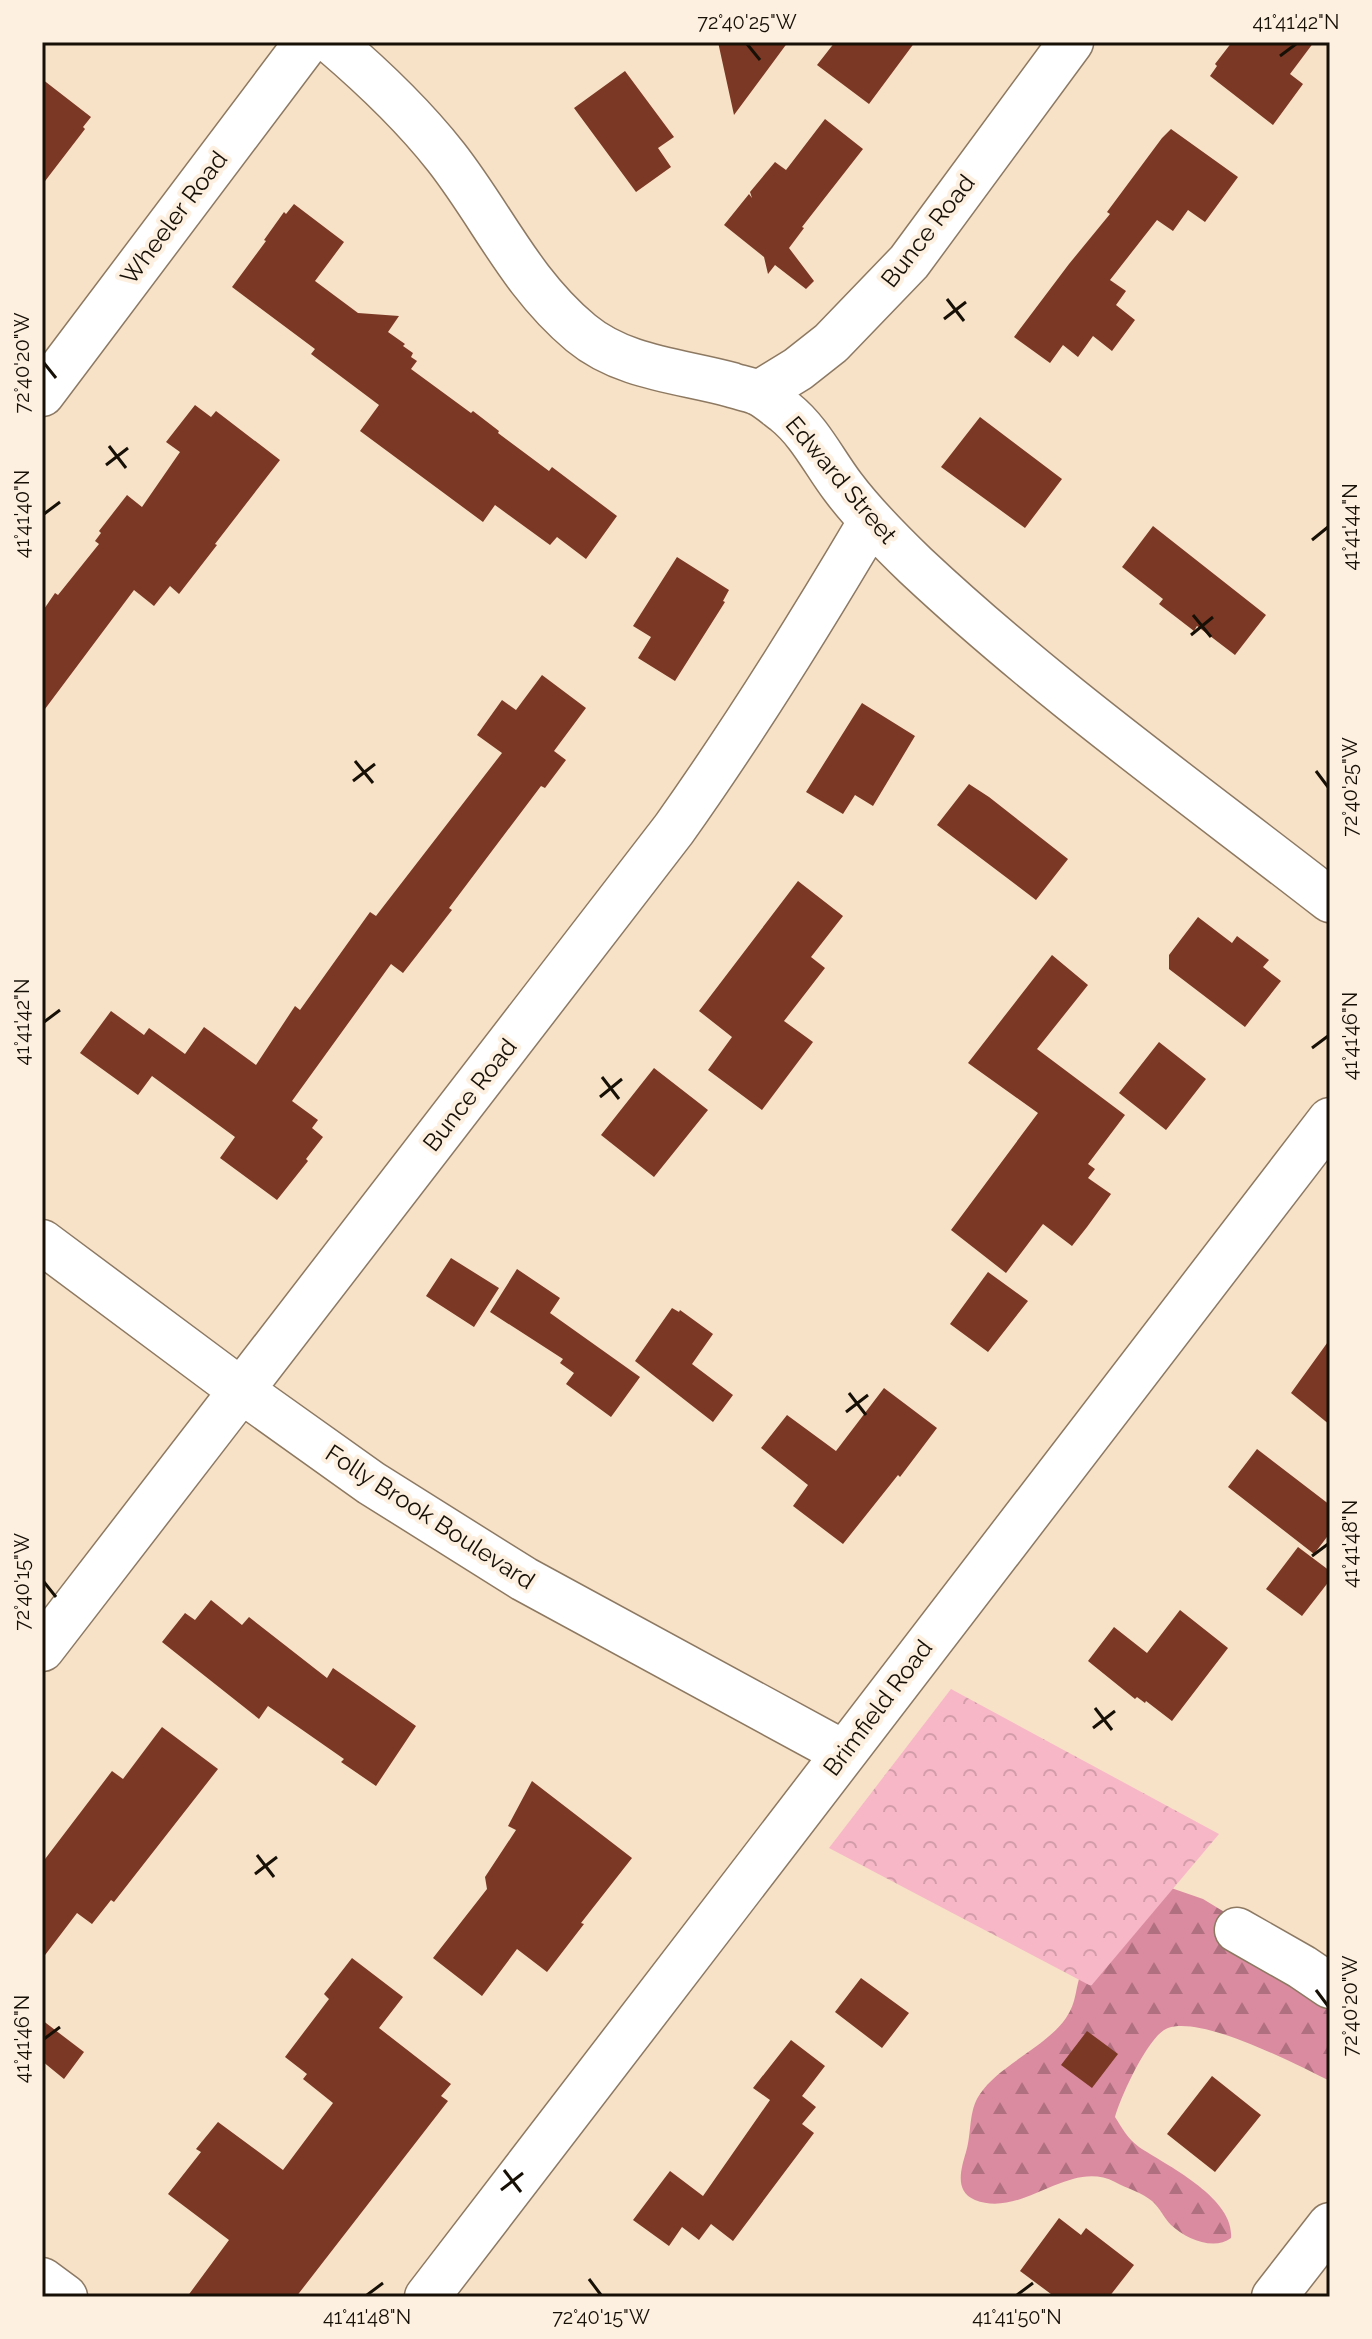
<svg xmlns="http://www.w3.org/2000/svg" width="1372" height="2339" viewBox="0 0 1372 2339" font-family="Raleway,sans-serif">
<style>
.forest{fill:url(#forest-firs)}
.park{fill:url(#park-crowns)}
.building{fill:#7b3824}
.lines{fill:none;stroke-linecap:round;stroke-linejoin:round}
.minor-casing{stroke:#8d7962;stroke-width:47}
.minor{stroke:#fff;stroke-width:44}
.ticks{fill:none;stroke:#171007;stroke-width:3}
.labels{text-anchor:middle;stroke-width:8;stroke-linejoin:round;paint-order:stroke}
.street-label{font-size:24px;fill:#171007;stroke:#fdf0e0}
.neatline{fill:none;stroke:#171007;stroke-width:3}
.ticks-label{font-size:20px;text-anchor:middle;fill:#171007}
</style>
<defs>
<pattern id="forest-firs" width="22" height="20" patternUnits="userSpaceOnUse" patternTransform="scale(2)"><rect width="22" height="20" fill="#da8ba0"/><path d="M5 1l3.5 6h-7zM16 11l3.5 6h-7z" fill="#b07080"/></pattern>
<pattern id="park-crowns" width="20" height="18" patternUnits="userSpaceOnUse" patternTransform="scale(2)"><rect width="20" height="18" fill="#f7b7c7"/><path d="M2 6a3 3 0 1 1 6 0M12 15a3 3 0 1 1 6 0" fill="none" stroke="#d39ca9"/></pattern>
</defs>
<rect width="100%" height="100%" fill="#f7e1c7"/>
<path class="forest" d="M 1151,1881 L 1203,1899 L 1287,1950 L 1330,1972 L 1330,2081 C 1295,2064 1204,2016 1168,2028 C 1149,2034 1120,2098 1115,2117 C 1122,2128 1128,2139 1139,2147 C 1166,2165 1235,2198 1231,2238 C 1214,2251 1186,2239 1171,2225 C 1164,2218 1160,2208 1152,2201 C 1143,2193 1126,2188 1115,2182 C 1069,2158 1023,2219 975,2200 C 954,2191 961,2169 966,2152 C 972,2133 968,2111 980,2094 C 998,2066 1046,2047 1066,2018 C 1077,2002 1075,1989 1081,1973 C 1084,1964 1093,1956 1099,1948 C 1116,1926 1133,1904 1151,1881 Z"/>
<path class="park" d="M 951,1689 L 1219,1834 L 1091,1986 L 829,1848 Z"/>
<path class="building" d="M 718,42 L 788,42 L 734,115 Z
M 835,42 L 915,42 L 869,104 L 817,65 Z
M 1232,42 L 1314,42 L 1290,74 L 1303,84 L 1273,125 L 1210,76 L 1217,66 L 1215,64 Z
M 625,71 L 674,137 L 658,148 L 671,167 L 636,192 L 574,108 Z
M 42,79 L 91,117 L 83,127 L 85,129 L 42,185 Z
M 825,119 L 863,149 L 802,227 L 804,228 L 789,248 L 814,281 L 806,289 L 775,265 L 768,274 L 764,257 L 724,225 L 749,194 L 752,198 L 750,192 L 775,162 L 786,170 Z
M 1171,129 L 1238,177 L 1205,222 L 1188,210 L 1173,231 L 1157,220 L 1110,280 L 1126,291 L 1116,305 L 1135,320 L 1112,351 L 1093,336 L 1078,357 L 1063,345 L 1050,363 L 1014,337 L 1069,264 L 1110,214 L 1107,212 L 1162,138 Z
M 294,204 L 344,242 L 315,281 L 358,313 L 399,316 L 388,332 L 405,344 L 403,346 L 413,353 L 411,357 L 417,361 L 411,369 L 471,413 L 473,411 L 499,431 L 498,433 L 549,471 L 552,467 L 617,516 L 586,559 L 557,537 L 550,545 L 495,505 L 483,522 L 360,431 L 379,405 L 311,354 L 315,349 L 232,287 L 266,241 L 264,240 L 284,212 L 286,214 Z
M 195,405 L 211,417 L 216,411 L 280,460 L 215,544 L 217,545 L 179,594 L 170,586 L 154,606 L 134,590 L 42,713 L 42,612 L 55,593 L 58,595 L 99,544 L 95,541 L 101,533 L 99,531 L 127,495 L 142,507 L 180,452 L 166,442 Z
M 980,417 L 1062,479 L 1025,528 L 941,467 Z
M 1153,526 L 1266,615 L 1235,655 L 1197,626 L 1194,631 L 1159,604 L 1163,599 L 1122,567 Z
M 677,557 L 729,590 L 723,601 L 725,602 L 675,681 L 638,658 L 651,637 L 633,626 Z
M 542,675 L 586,708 L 554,751 L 566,760 L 545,788 L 541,786 L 449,908 L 452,910 L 403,973 L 391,964 L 292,1101 L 318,1120 L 312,1128 L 323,1137 L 306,1159 L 308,1161 L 277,1200 L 220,1158 L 235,1137 L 152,1076 L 138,1095 L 80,1053 L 111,1011 L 144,1035 L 149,1028 L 185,1054 L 204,1027 L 256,1065 L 295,1006 L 300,1010 L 370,912 L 376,916 L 502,753 L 477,735 L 502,700 L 516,710 Z
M 862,703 L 915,736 L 873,806 L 855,795 L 843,814 L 806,792 Z
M 969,784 L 989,797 L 1068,859 L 1036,900 L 937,825 Z
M 798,881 L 843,916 L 811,957 L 825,968 L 784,1021 L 813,1042 L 762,1110 L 708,1070 L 732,1037 L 699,1011 Z
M 1198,917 L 1232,943 L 1237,936 L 1269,960 L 1263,967 L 1281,981 L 1245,1027 L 1169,969 L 1169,955 Z
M 1052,955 L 1088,985 L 1037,1049 L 1125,1115 L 1088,1164 L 1095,1169 L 1088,1178 L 1111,1194 L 1087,1227 L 1072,1246 L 1043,1224 L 1006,1273 L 951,1230 L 1038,1113 L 968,1063 Z
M 1159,1042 L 1206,1079 L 1166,1130 L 1119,1093 Z
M 654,1068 L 708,1110 L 654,1177 L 601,1135 Z
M 451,1258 L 499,1288 L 474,1327 L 426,1296 Z
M 517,1269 L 560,1298 L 550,1313 L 640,1377 L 611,1417 L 566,1384 L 574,1373 L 560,1363 L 563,1359 L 490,1312 Z
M 988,1272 L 1028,1301 L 988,1352 L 950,1324 Z
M 672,1308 L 679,1312 L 680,1310 L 713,1334 L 692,1364 L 733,1395 L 713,1422 L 635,1361 Z
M 1330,1339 L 1330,1425 L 1291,1393 Z
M 884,1388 L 937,1428 L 900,1477 L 898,1475 L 843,1544 L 793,1506 L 808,1485 L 761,1448 L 787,1415 L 836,1451 Z
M 1257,1449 L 1330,1505 L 1330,1533 L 1314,1554 L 1228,1487 Z
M 1298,1547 L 1330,1571 L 1330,1580 L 1302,1616 L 1266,1589 Z
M 211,1600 L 242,1625 L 249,1617 L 327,1678 L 333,1668 L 416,1726 L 376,1786 L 341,1762 L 344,1759 L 268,1706 L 259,1719 L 162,1642 L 185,1613 L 195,1620 Z
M 1180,1610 L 1228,1648 L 1172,1721 L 1146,1701 L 1145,1703 L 1137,1697 L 1135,1699 L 1088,1661 L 1114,1627 L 1147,1653 Z
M 162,1727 L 218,1769 L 114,1902 L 111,1900 L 92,1924 L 77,1913 L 42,1959 L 42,1863 L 112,1771 L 123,1779 Z
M 532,1781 L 632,1858 L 581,1923 L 584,1924 L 547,1972 L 517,1949 L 482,1996 L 433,1958 L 487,1889 L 485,1877 L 516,1830 L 508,1826 Z
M 352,1958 L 403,1997 L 379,2028 L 451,2084 L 441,2096 L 448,2101 L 296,2297 L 187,2297 L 229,2240 L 168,2194 L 201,2152 L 196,2149 L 218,2122 L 283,2170 L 333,2103 L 303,2079 L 307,2074 L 285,2057 L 329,1999 L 324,1994 Z
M 861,1978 L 909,2013 L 882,2048 L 835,2012 Z
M 42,2020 L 84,2052 L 64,2079 L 42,2061 Z
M 1087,2031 L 1118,2054 L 1092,2088 L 1061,2065 Z
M 791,2040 L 825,2066 L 802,2096 L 816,2107 L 802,2124 L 814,2133 L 733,2241 L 711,2224 L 699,2240 L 682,2227 L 669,2246 L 633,2220 L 670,2171 L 703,2196 L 770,2100 L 753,2088 Z
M 1212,2076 L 1261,2115 L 1215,2172 L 1167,2134 Z
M 1059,2218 L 1081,2235 L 1086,2228 L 1134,2265 L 1109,2297 L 1055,2297 L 1020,2271 Z"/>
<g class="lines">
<g class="minor-casing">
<path id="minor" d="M 332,42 C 373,77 413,115 446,157 C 493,217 520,282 581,333 C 623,368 681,371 732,385 C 740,388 750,389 758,393 C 767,397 777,406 785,412 C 810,432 824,462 843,487 C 864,515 890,541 916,566 C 1045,687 1190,791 1330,900
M 759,393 L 798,369 L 831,343 L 909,262 L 1071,42
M 42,394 L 307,42
M 42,1242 L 242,1391 L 371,1483 L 524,1579 L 844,1753
M 42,1649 L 674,829 C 745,729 809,626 871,521
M 1237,1930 L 1302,1967 L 1330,1986
M 42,2280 L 65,2297
M 427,2297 L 1330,1120
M 1274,2297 L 1330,2225"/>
</g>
<use href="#minor" class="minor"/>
</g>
<path class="ticks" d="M 747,44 L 760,60M 1280,56 L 1296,44M 947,299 L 964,321M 944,319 L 966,302M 44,363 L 56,378M 109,446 L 126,468M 106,465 L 128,448M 44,514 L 60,502M 1312,540 L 1328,527M 1193,615 L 1211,637M 1191,635 L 1213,617M 355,761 L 373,783M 1316,771 L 1328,787M 353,781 L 375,764M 44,1022 L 60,1010M 1312,1048 L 1328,1036M 602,1077 L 619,1099M 600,1097 L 622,1079M 849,1393 L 866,1415M 846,1412 L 868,1395M 1312,1556 L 1328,1544M 44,1582 L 56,1597M 1095,1708 L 1112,1730M 1093,1728 L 1115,1711M 257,1855 L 274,1877M 255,1874 L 277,1857M 1316,1990 L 1328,2006M 44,2039 L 60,2027M 504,2170 L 521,2192M 501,2190 L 523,2173M 589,2279 L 601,2295M 367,2295 L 383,2283M 1017,2295 L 1033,2283"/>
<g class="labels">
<g class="street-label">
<text transform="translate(174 218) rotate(-53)" y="8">Wheeler Road</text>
<text transform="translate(928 231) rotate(-52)" y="8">Bunce Road</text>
<text transform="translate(841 480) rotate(50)" y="8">Edward Street</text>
<text transform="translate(470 1095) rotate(-52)" y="8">Bunce Road</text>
<text transform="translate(430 1517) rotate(33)" y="8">Folly Brook Boulevard</text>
<text transform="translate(878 1708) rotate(-53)" y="8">Brimfield Road</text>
</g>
</g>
<rect width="1372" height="2339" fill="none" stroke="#fdf0e0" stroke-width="88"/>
<rect x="44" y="44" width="1284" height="2251" class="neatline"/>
<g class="ticks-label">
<text x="747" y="29">72°40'25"W</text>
<text x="1296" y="29">41°41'42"N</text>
<text transform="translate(22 363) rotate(-90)" y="7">72°40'20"W</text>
<text transform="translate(22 514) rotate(-90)" y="7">41°41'40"N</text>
<text transform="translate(1350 527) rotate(-90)" y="7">41°41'44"N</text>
<text transform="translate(1350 787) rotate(-90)" y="7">72°40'25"W</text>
<text transform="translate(22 1022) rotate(-90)" y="7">41°41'42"N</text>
<text transform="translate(1350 1036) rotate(-90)" y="7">41°41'46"N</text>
<text transform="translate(1350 1544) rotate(-90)" y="7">41°41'48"N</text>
<text transform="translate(22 1582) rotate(-90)" y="7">72°40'15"W</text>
<text transform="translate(1350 2006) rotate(-90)" y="7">72°40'20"W</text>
<text transform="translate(22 2039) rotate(-90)" y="7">41°41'46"N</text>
<text x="367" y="2324">41°41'48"N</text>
<text x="601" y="2324">72°40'15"W</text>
<text x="1017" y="2324">41°41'50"N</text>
</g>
</svg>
